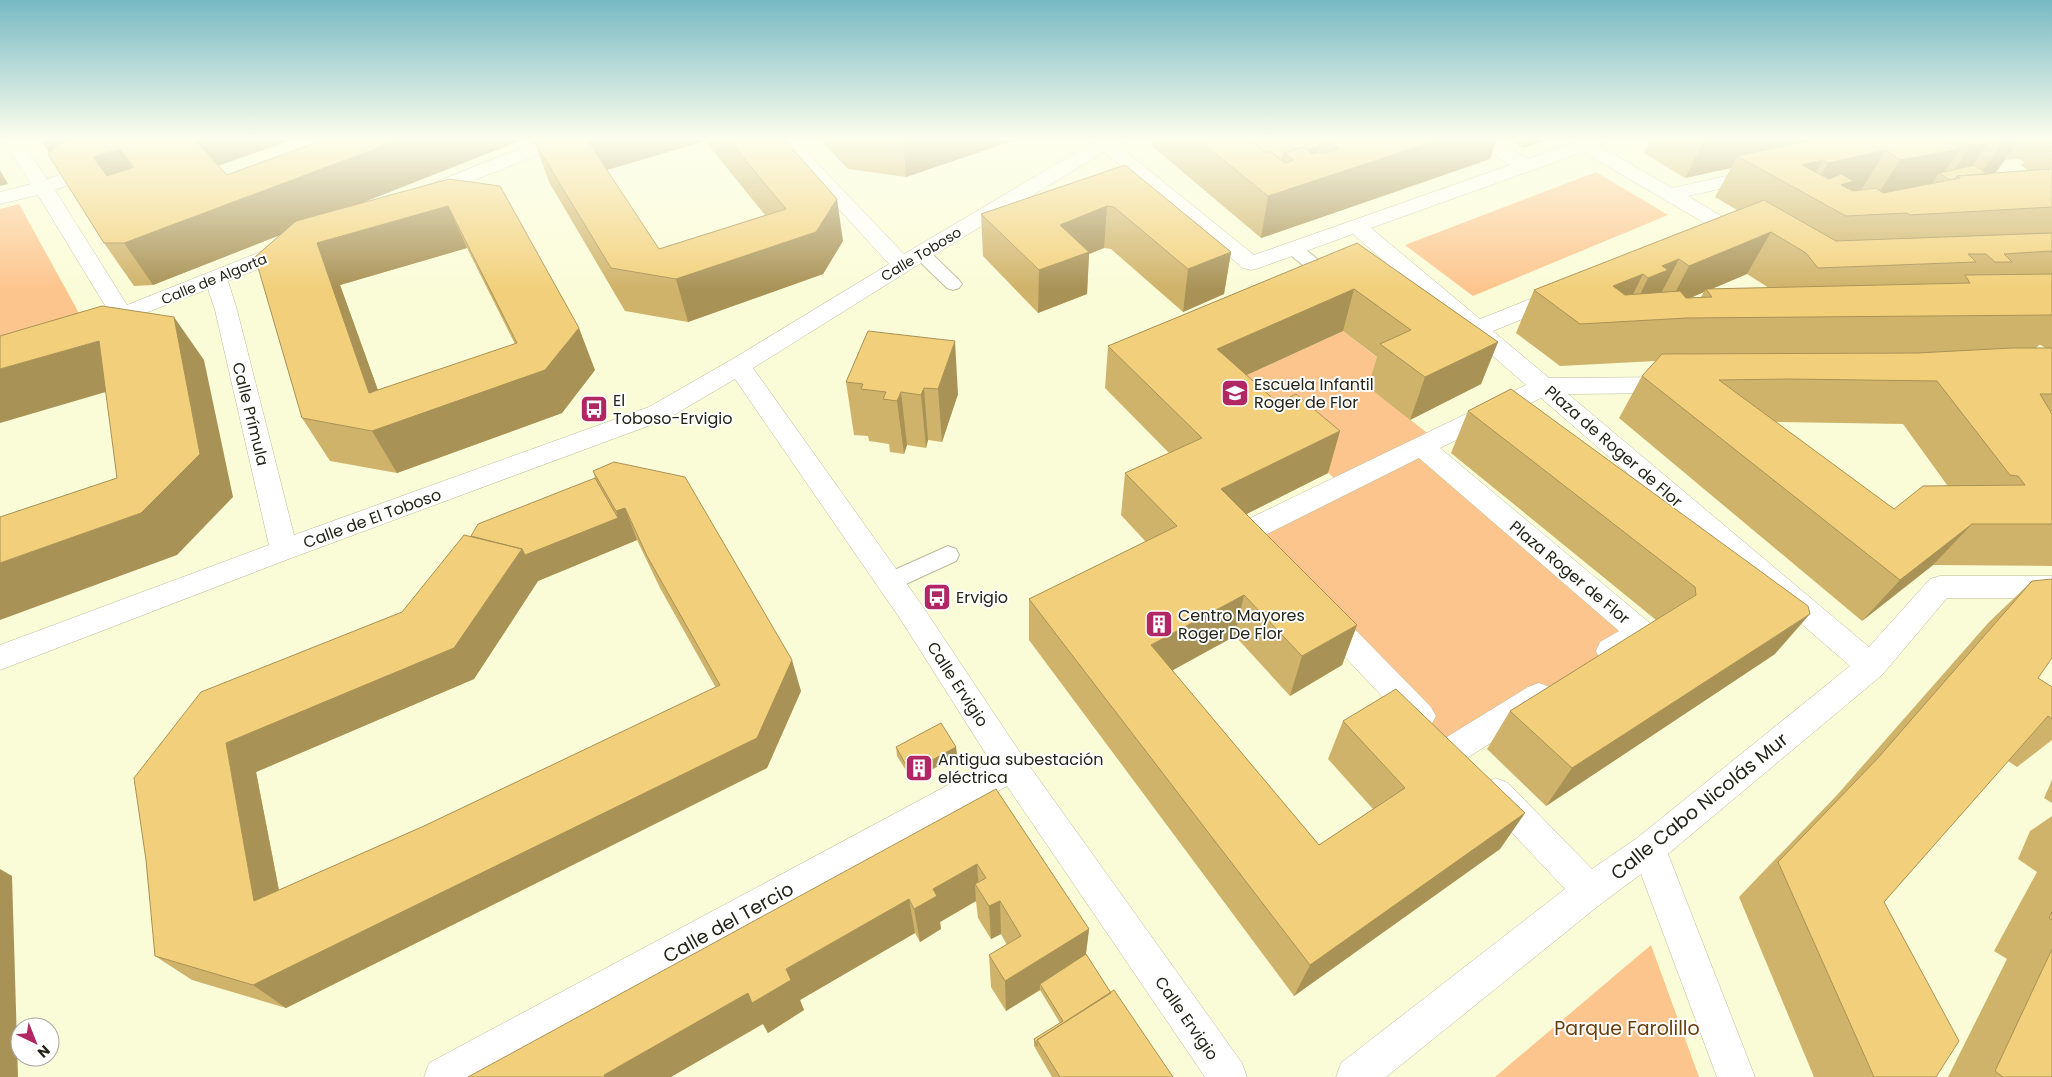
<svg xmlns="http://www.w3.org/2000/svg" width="2052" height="1077" viewBox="0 0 2052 1077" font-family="Poppins,sans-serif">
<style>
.green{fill:#fdc58e}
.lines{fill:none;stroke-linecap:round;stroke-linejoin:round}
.lane-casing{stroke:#b9bb99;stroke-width:2}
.street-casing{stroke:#b9bb99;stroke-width:1}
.lane{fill:#fff;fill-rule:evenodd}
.street{fill:#fff;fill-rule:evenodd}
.wall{fill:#d0b36a;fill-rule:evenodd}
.shaded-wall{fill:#a99256}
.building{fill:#f2d07b;stroke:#a99256;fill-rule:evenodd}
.labels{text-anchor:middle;stroke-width:4;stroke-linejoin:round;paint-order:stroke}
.far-street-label{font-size:14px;fill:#242518;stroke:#fff}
.poi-label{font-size:16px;fill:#242518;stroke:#fff;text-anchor:start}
.street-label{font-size:16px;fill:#242518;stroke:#fff}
.near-street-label{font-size:19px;fill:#242518;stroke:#fff}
.near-park-label{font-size:19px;fill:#673e09;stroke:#fff}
</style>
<rect width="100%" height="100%" fill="#fafcd8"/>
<path class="green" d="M 1596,172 L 1668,215 L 1473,296 L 1405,245 Z
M 19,204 L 80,315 L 0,337 L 0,209 Z
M 1343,331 L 1397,373 L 1368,387 L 1435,439 L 1421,446 L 1641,632 L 1453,750 L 1244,533 L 1342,485 L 1326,471 L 1210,392 Z
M 1651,945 L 1699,1077 L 1495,1077 Z"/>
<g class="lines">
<g class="lane-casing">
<path id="lane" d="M 1294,244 L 1300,245 L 1337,275 L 1340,279 L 1337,283 L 1331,284 L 1325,283 L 1288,253 L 1285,249 L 1288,245 Z
M 921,248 L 927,249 L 959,280 L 962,284 L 959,288 L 953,290 L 947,288 L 915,257 L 912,253 L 915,249 Z
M 948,546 L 956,549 L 959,555 L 956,561 L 897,588 L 889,591 L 881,588 L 877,582 L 881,576 Z"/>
</g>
<g class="street-casing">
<path id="street" d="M 1,138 L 19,138 L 47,179 L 92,164 L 99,162 L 106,164 L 109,168 L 106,172 L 55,190 L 127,305 L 283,243 L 291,242 L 299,243 L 302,248 L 299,253 L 228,281 L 237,310 L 294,535 L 649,407 L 731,360 L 889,264 L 774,138 L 793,138 L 904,254 L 1092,143 L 1089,138 L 1133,138 L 1131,142 L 1119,146 L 1254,255 L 1510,165 L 1474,142 L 1472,138 L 1494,138 L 1528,159 L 1585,138 L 1610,138 L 1608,142 L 1600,146 L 1672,188 L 1758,169 L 1765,171 L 1768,175 L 1765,179 L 1688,196 L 1753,235 L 1757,239 L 1753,243 L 1746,245 L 1739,243 L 1583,152 L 1371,228 L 1480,319 L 1553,290 L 1561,288 L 1569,290 L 1572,295 L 1569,300 L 1493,331 L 1549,378 L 1673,377 L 1682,379 L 1685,385 L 1682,391 L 1673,393 L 1568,394 L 1869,647 L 1930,579 L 1940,576 L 2052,576 L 2052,598 L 1947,598 L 1882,675 L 1668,854 L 1755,1077 L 1717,1077 L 1641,874 L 1602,903 L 1386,1077 L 1336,1077 L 1341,1063 L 1565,889 L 1484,803 L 1480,793 L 1484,783 L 1496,778 L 1508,783 L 1592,869 L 1637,838 L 1850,666 L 1541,398 L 1440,448 L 1651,624 L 1656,632 C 1650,643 1625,661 1612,663 C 1609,663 1604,661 1600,660 L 1596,651 L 1600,642 L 1619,631 L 1419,458 L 1263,536 L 1273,549 L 1269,556 C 1250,562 1239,549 1230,533 L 1234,526 L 1526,385 L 1353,234 L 1259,268 L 1251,270 L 1243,268 L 1104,152 L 929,258 L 753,368 L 921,604 L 1023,757 L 1242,1063 L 1247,1077 L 1205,1077 L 1007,786 L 482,1077 L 424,1077 L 429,1063 L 991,762 L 901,620 L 735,379 L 667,419 L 294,557 L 0,670 L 0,645 L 269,545 L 215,310 L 208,289 L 106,328 L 98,330 L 90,328 L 87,323 L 90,318 L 109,312 L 38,195 L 0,204 L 0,192 L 31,184 Z
M 546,138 L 573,138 L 570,142 L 430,198 L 423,200 L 416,198 L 413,194 L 416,190 Z
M 1325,605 L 1335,609 L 1431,707 L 1436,716 L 1431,725 L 1420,729 L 1409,725 L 1315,625 L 1310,617 L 1315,609 Z
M 1539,683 L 1550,687 L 1554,696 L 1550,705 L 1464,760 L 1453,764 L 1442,760 L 1437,750 L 1442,740 L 1528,687 Z"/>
</g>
<use href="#lane" class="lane"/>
<use href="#street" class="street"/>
</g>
<path class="wall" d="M 39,138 L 219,166 L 227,175 L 363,203 L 449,179 L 595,370 L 562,413 L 397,473 L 330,461 L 302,418 L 280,235 L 153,285 L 134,286 L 104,243 L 49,153 ZM 467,248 L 515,344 L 378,390 L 340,285 Z
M 538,138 L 783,138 L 843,241 L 823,274 L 688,322 L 625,311 L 549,182 L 534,141 ZM 705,141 L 765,215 L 659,249 L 607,170 Z
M 818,138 L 1013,138 L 1012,141 L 906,177 L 848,169 Z
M 1153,138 L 1497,138 L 1490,159 L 1261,238 L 1152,146 Z
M 1507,138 L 1550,138 L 1523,148 Z
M 1651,138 L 2052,138 L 2052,566 L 1933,565 L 1862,621 L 1619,418 L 1642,376 L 1656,361 L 1560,366 L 1516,333 L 1534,290 L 1737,210 L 1715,197 L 1731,168 L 1685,178 L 1644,153 ZM 2020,159 L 2024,162 L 2021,165 L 2027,170 L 1993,173 L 1996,172 L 2005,160 ZM 1747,274 L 1769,288 L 1711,289 ZM 1704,292 L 1701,297 L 1690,298 ZM 2039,345 L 2041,345 L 2045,348 L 2036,348 ZM 1775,422 L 1903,424 L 1947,485 L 1894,509 Z
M 1125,165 L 1231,252 L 1224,294 L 1183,312 L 1111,249 L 1104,248 L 1089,254 L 1087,294 L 1038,313 L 983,256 L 981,214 Z
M 1357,243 L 1498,342 L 1481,384 L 1410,420 L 1368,387 L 1377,357 L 1343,331 L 1246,375 L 1278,403 L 1340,431 L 1328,473 L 1246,514 L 1357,625 L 1342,665 L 1290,696 L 1235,636 L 1172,670 L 1319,845 L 1373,809 L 1328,759 L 1343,721 L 1525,813 L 1500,849 L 1294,996 L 1029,640 L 1029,599 L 1146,542 L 1121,515 L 1125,473 L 1169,453 L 1105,388 L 1108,346 Z
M 868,331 L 958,394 L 942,442 L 928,440 L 926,448 L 907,445 L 904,454 L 890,452 L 889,444 L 869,441 L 868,436 L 854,435 L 846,382 Z
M 1511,389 L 1775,654 L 1546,806 L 1487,749 L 1510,711 L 1656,620 L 1451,453 L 1468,411 Z
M 593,471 L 801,691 L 767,768 L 286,1008 L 192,980 L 155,956 L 146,860 L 402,612 L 471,536 L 595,478 ZM 637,540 L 660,588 L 716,688 L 424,826 L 279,890 L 256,772 L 474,679 L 538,581 Z
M 2032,581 L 2038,678 L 2052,687 L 2052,740 L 2017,767 L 2008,761 L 1884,902 L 1936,1077 L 1814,1077 L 1739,897 L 1837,795 L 1989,622 Z
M 896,747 L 956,747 L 957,756 L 912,780 L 897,756 Z
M 2052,780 L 2052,803 L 2044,798 Z
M 996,789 L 1089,929 L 1086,954 L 1111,993 L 1173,1077 L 1052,1077 L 1034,1046 L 1034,1039 L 1060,1023 L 1040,990 L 1006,1011 L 991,987 L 989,955 L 1007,945 L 1001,934 L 991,939 L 978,918 L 976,901 L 940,922 L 941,929 L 920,942 L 915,933 L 800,1000 L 804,1010 L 768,1033 L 763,1024 Z
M 2052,816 L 2052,1077 L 1948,1077 L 2007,959 L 1994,951 L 2037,872 L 2018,859 L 2030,831 Z"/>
<path class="shaded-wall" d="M 39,138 L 162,138 L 120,149 L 147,190 L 63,172 Z
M 190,138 L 297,138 L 209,169 Z
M 404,138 L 527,138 L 153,285 L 124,243 Z
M 585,138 L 704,138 L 705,141 L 596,173 Z
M 903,138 L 1013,138 L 1012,141 L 906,177 Z
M 1444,138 L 1497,138 L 1490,159 L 1261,238 L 1268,196 L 1288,190 L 1298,152 L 1319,146 L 1314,171 Z
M 1526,138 L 1550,138 L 1523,148 Z
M 1705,138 L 1869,138 L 1737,156 L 1731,168 L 1685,178 Z
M 1958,138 L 1950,150 L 1960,149 L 1942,175 L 1939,173 L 1927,191 L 1873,202 L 1900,160 Z
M 1964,138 L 1987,138 L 1983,144 L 1988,143 L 1959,184 L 1960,178 L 1957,176 L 1948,179 L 1970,146 Z
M 2006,138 L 2020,138 L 1996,172 L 1979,176 Z
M 1886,150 L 1860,192 L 1809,196 L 1828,163 Z
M 1823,160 L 1804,193 L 1802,165 Z
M 0,170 L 8,184 L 0,186 Z
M 837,199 L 843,241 L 823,274 L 688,322 L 676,279 Z
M 448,206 L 467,248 L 340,285 L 390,424 L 579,328 L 595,370 L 562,413 L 397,473 L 372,431 L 369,393 L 317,243 Z
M 1107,206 L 1104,248 L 1089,254 L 1087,294 L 1038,313 L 1039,270 L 1060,225 Z
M 1771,232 L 1747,274 L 1707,291 L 1706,289 L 1704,292 L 1667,308 L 1689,266 Z
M 1231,252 L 1224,294 L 1183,312 L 1188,269 Z
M 1679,259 L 1657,301 L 1627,321 L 1648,278 L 1662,266 Z
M 1643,274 L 1622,317 L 1613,286 Z
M 1354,289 L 1343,331 L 1210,392 L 1217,349 Z
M 174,317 L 204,360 L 233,497 L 177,555 L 0,620 L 0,563 L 141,513 Z
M 99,341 L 133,384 L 0,423 L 0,369 Z
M 955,341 L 958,394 L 942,442 L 938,389 Z
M 1498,342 L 1481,384 L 1410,420 L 1425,377 Z
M 924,388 L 928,440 L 926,448 L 921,395 Z
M 901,392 L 907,445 L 904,454 L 897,401 Z
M 1340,431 L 1328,473 L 1213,531 L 1221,489 Z
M 625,508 L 637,540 L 538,581 L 474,679 L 256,772 L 286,927 L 254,901 L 226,743 L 522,549 L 618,518 L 616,511 Z
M 1972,524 L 1933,565 L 1862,621 L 1900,580 Z
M 1244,595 L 1235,636 L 1146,685 L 1151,645 Z
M 1810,614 L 1775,654 L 1546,806 L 1572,768 Z
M 1357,625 L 1342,665 L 1290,696 L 1302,656 Z
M 792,660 L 801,691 L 767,768 L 286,1008 L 253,985 Z
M 956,747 L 957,756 L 912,780 L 910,772 Z
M 1525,813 L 1500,849 L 1294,996 L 1310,965 Z
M 977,864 L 979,891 L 975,884 L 976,901 L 940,922 L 941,929 L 920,942 L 914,909 L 933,889 Z
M 0,869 L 12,876 L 18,1077 L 0,1077 Z
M 909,899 L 915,933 L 800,1000 L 804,1010 L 768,1033 L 763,1024 L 671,1077 L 605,1077 L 604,1075 L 786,969 Z
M 1000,901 L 1001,934 L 991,939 L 989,906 Z
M 1089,929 L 1085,961 L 1040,984 L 1040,990 L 1006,1011 L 1005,981 Z"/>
<path class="building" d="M 78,138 L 193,138 L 227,175 L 328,138 L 404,138 L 124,243 L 104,243 L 48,154 L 60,143 ZM 120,149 L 134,167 L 107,176 L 93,157 Z
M 538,138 L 586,138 L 659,249 L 786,209 L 727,138 L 783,138 L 837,199 L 816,232 L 676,279 L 611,268 L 534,141 Z
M 1196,138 L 1247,138 L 1267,153 L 1270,151 L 1285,163 L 1294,160 L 1284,153 L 1303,147 L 1312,154 L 1319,152 L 1322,154 L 1338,149 L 1323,138 L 1444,138 L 1268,196 Z
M 1247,138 L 1321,138 L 1319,146 L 1306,150 L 1303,147 L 1284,153 L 1282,161 L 1270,151 L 1267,153 Z
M 1820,138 L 1979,138 L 1988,143 L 1970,146 L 1958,138 L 1949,142 L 1960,149 L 1900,160 L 1886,150 L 1828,163 L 1823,160 L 1802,165 L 1829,179 L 1841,174 L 1853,181 L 1841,185 L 1853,191 L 1876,188 L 1883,193 L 1960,178 L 1957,176 L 2021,171 L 2052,169 L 2052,207 L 1910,215 L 1907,213 L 1846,216 L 1737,156 Z
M 1125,165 L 1231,252 L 1188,269 L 1114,207 L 1107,206 L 1060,225 L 1089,252 L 1039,270 L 981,214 Z
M 1975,165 L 1987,174 L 1957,176 L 1955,179 L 1950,180 L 1939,173 Z
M 449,179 L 500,186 L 579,328 L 545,370 L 372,431 L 302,418 L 255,257 L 296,221 ZM 448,206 L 517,343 L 369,393 L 317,243 Z
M 1764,200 L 1836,241 L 2052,233 L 2052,253 L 2051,251 L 2004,254 L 2012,262 L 1995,262 L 1986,254 L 1968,254 L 1976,262 L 1818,268 L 1806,253 L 1771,232 L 1689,266 L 1679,259 L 1662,266 L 1668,270 L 1648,278 L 1643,274 L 1613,286 L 1625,295 L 1680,291 L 1686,298 L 1712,297 L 1706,289 L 1970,283 L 1965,275 L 2052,274 L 2052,315 L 1687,318 L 1580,324 L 1534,290 Z
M 1357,243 L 1498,342 L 1425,377 L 1380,344 L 1411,330 L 1354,289 L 1217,349 L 1278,403 L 1296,394 L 1340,431 L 1221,489 L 1357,625 L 1302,656 L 1244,595 L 1151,645 L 1319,845 L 1405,788 L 1343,721 L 1396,689 L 1525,813 L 1310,965 L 1029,599 L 1177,526 L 1125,473 L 1202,438 L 1108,346 Z
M 102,306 L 174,317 L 200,454 L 141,513 L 0,563 L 0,517 L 117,478 L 99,341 L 0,369 L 0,336 Z
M 868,331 L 955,341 L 938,389 L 924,388 L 921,395 L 901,392 L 897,401 L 883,399 L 886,392 L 861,389 L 863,384 L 846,382 Z
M 2012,348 L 2052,348 L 2052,394 L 2040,394 L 2052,414 L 2052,524 L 1972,524 L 1900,580 L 1642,376 L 1662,354 L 1917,353 ZM 1789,379 L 1937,381 L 2010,475 L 2018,476 L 2025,485 L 1923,486 L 1894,509 L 1719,380 Z
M 1511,389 L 1808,606 L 1810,614 L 1572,768 L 1510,711 L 1696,595 L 1695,587 L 1468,411 Z
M 614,462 L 685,477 L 792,660 L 757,738 L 253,985 L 155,956 L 146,860 L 134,778 L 201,692 L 402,612 L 464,535 L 522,549 L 454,648 L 226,743 L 254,901 L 424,826 L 720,685 L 647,556 L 625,508 L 616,511 L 593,471 Z
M 595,478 L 618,518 L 525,555 L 522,549 L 471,536 L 478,524 Z
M 2052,579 L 2052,658 L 2038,678 L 2052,687 L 2052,719 L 2048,716 L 1884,902 L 1959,1041 L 1936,1077 L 1874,1077 L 1778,862 L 1878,758 L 2032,581 Z
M 941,723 L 956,747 L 910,772 L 896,747 Z
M 996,789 L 1089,929 L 1005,981 L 989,955 L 1021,936 L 1000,901 L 989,906 L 975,884 L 986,878 L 977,864 L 933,889 L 937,896 L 914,909 L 909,899 L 786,969 L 791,980 L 752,1003 L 748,993 L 604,1075 L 605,1077 L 468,1077 Z
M 2052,912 L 2052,920 L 2049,918 Z
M 2052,949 L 2052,1077 L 2003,1077 L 1995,1071 Z
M 1086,954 L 1111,993 L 1037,1040 L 1037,1046 L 1034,1039 L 1063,1021 L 1040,984 Z
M 1114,990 L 1173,1077 L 1060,1077 L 1037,1040 Z"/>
<linearGradient id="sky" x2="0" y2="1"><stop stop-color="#78b9c4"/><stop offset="0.48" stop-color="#fdfeed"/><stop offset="1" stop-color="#fdfeed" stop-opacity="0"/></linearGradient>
<rect width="2052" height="289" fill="url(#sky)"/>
<defs>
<g id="school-square" transform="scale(1.4375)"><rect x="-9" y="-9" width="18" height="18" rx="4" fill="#b12663" stroke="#fff"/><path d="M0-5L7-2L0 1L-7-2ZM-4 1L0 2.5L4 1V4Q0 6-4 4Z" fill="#fff"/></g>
<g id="bus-square" transform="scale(1.4375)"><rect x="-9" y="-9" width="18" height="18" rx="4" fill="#b12663" stroke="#fff"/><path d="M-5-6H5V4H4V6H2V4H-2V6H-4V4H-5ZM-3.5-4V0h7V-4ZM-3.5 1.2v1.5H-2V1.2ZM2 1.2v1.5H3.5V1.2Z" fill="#fff"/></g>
<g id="building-square" transform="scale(1.4375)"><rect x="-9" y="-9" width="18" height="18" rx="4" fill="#b12663" stroke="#fff"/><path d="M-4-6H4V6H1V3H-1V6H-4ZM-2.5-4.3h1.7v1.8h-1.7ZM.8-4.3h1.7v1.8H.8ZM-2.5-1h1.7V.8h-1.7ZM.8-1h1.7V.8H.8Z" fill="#fff"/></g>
</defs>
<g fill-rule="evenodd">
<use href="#school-square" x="1235" y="393"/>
<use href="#bus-square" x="594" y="409"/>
<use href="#bus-square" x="937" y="597"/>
<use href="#building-square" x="1159" y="624"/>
<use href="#building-square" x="919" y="768"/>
</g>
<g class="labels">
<g class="far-street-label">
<text transform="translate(921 254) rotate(-31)" y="5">Calle Toboso</text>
<text transform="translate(214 279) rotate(-22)" y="5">Calle de Algorta</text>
</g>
<g class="poi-label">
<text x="1254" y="390">Escuela Infantil<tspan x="1254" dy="18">Roger de Flor</tspan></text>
<text x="613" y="406">El<tspan x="613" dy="18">Toboso-Ervigio</tspan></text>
<text x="956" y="603">Ervigio</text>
<text x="1178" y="621">Centro Mayores<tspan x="1178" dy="18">Roger De Flor</tspan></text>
<text x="938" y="765">Antigua subestación<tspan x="938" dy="18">eléctrica</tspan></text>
</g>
<g class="street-label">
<text transform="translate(251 414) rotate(76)" y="6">Calle Prímula</text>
<text transform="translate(1614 446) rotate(41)" y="6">Plaza de Roger de Flor</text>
<text transform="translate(372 518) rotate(-20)" y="6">Calle de El Toboso</text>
<text transform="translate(1570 572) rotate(40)" y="6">Plaza Roger de Flor</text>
<text transform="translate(958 684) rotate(57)" y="6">Calle Ervigio</text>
<text transform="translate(1187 1018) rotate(55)" y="6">Calle Ervigio</text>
</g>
<g class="near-street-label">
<text transform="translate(1699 806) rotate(-39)" y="7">Calle Cabo Nicolás Mur</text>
<text transform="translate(728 922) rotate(-29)" y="7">Calle del Tercio</text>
</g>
<g class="near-park-label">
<text x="1627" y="1035">Parque Farolillo</text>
</g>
</g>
<g transform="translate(35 1042) rotate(137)"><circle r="24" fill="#ffffff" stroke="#a7a8a3"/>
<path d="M0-4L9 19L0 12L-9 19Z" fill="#b12663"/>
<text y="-8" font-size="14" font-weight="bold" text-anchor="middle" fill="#242518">N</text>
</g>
</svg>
